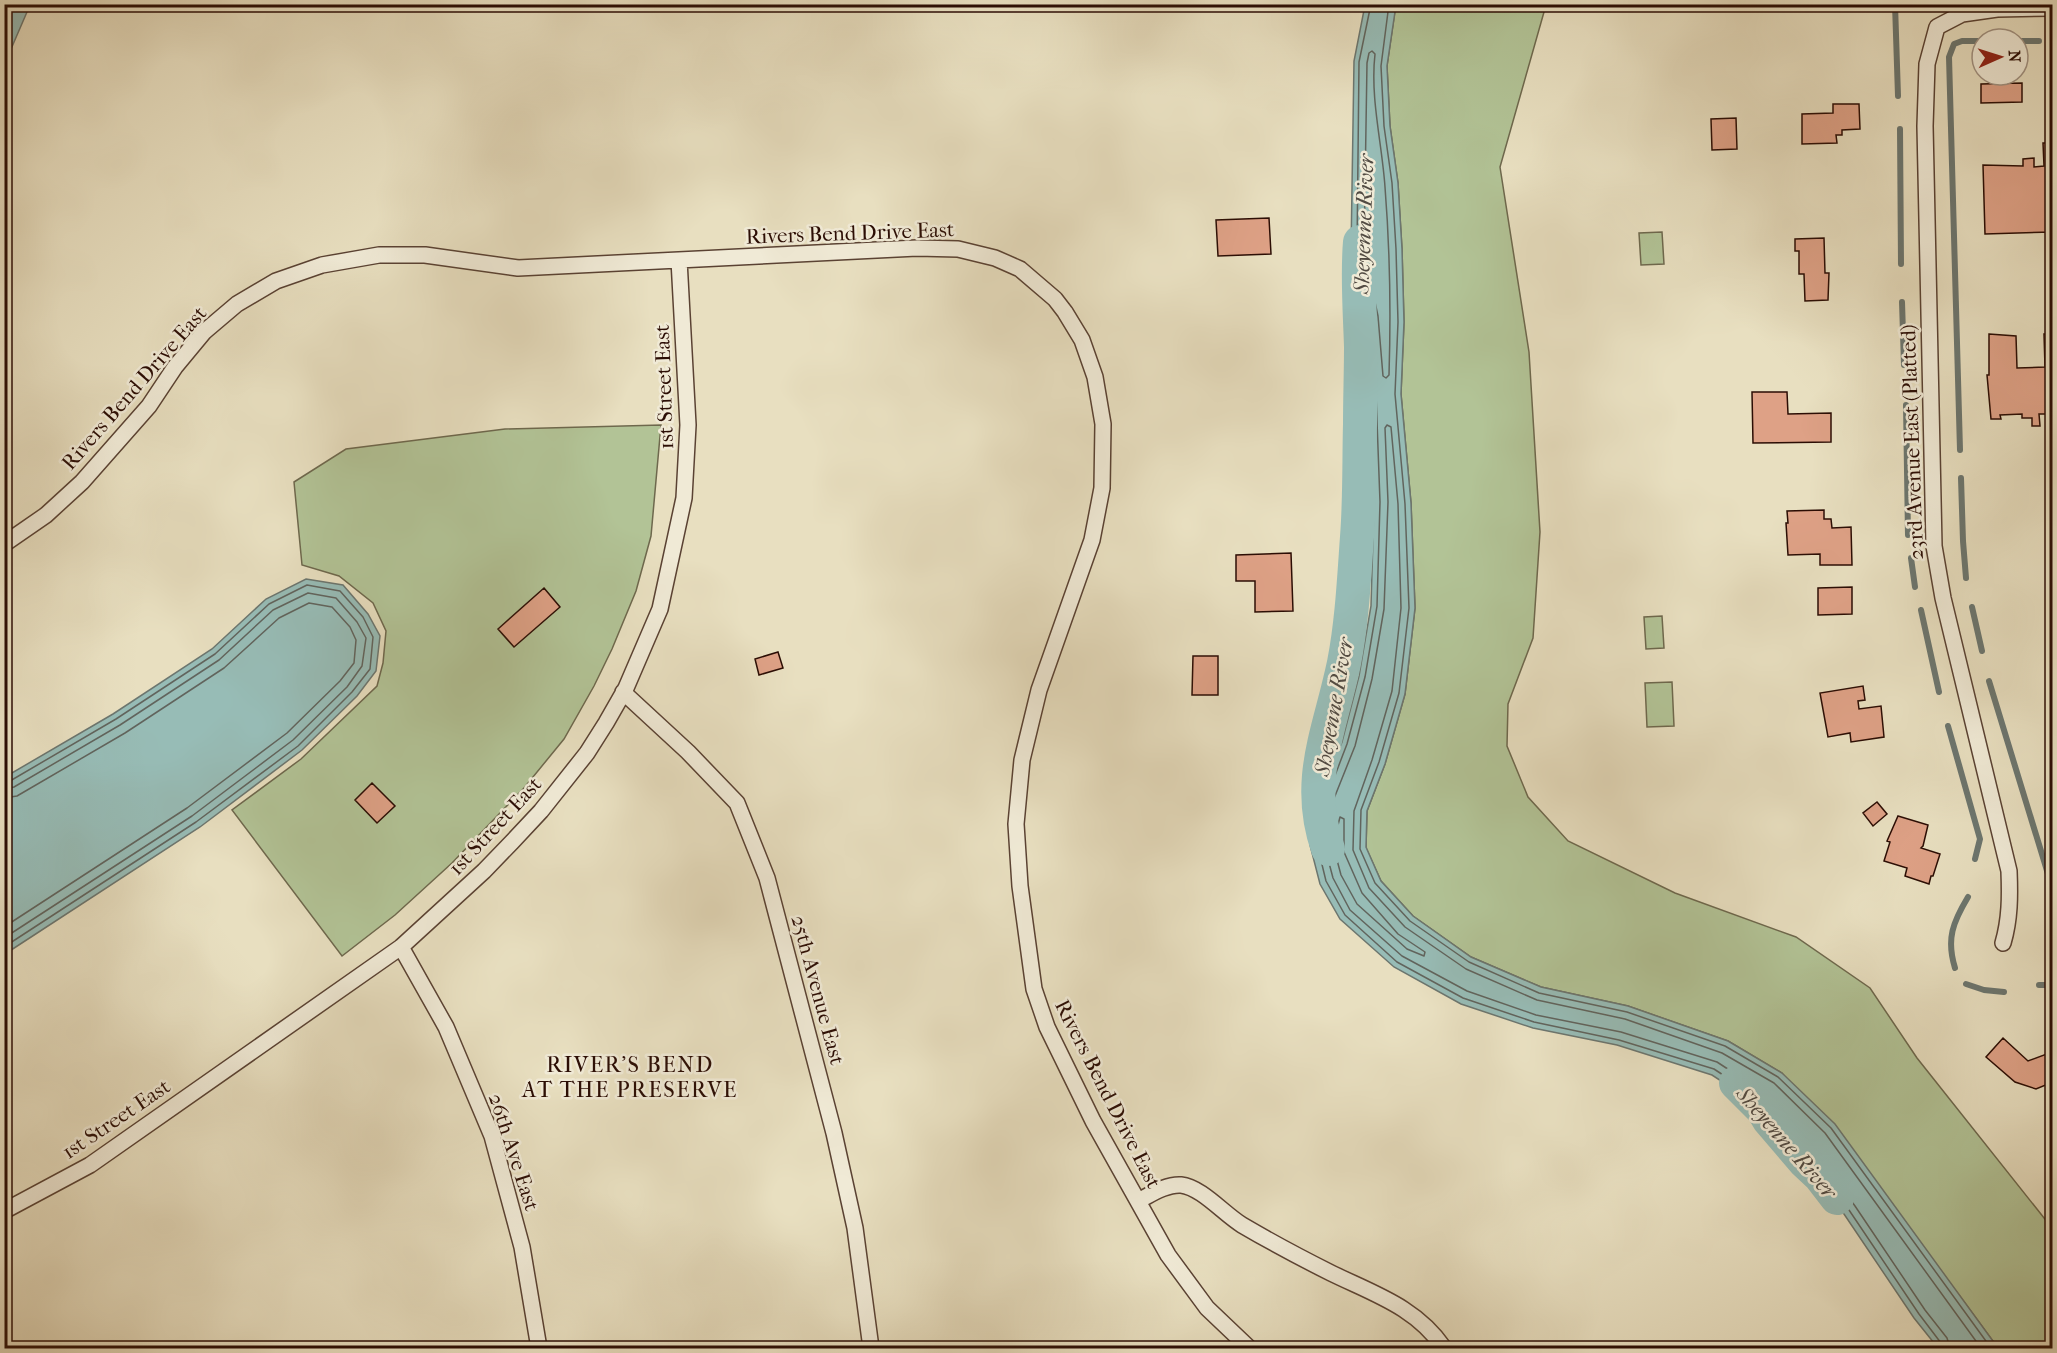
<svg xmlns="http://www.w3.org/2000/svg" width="2057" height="1353" viewBox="0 0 2057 1353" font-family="'IM FELL French Canon',serif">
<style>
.green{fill:#b2c396;stroke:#6e684d;stroke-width:1.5}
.water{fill:#97bcb6;stroke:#6c766f;stroke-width:1.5}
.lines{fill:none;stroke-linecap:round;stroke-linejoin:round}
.shore{stroke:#61645d;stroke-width:1.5}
.stream{stroke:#6c766f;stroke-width:6}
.river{stroke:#97bcb6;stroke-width:34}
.building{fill:#dea186;stroke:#2b0d04;stroke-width:1.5}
.minor-casing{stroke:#5a4233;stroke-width:18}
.minor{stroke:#f0ead6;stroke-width:15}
.labels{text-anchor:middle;stroke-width:5;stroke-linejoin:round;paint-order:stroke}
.street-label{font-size:21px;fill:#2b0d04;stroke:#f0ead6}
.water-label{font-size:22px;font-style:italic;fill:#514a42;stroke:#f0ead6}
.neighbourhood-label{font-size:22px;letter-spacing:1.5px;fill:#2b0d04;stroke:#f0ead6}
</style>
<rect width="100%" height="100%" fill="#e8dfc0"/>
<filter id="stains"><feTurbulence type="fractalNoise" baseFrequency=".00333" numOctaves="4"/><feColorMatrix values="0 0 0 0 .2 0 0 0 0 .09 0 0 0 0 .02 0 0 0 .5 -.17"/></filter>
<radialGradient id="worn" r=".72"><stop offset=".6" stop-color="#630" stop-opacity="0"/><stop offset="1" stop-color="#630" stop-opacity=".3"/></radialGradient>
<path class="green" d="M 1396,4 L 1546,5 L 1500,167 L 1529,352 L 1540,532 L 1533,638 L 1508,704 L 1507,746 L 1528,797 L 1568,841 L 1675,893 L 1796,937 L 1870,988 L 1917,1058 L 2052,1228 L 2052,1348 L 1998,1348 L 1959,1295 L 1782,1073 L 1728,1041 L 1628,1006 L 1541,987 L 1471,957 L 1413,916 L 1381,881 L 1366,848 L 1367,811 L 1385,764 L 1405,694 L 1415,608 L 1411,503 L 1401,394 L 1404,322 L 1402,249 L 1398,183 L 1390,126 L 1387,66 Z
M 1662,232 L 1664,264 L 1641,265 L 1639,233 Z
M 661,425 L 651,536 L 636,591 L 612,649 L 594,686 L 564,739 L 524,788 L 452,863 L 395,915 L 342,956 L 232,810 L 301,759 L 377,686 L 383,663 L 386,631 L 373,603 L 339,576 L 302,565 L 294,482 L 346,449 L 505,429 Z
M 1662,616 L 1664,648 L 1646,649 L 1644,617 Z
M 1672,682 L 1674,726 L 1647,727 L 1645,683 Z"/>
<path class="water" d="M 5,4 L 30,5 L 5,63 L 4,5 Z
M 1365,5 L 1396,5 L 1387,66 L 1390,126 L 1398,183 L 1402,249 L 1404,322 L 1401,394 L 1411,503 L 1415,608 L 1405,694 L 1385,764 L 1367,811 L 1366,847 L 1381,881 L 1413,916 L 1471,957 L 1541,987 L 1628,1006 L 1728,1041 L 1782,1073 L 1835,1124 L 1998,1348 L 1938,1348 L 1914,1318 L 1844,1214 L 1797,1151 L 1755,1103 L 1712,1075 L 1617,1045 L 1533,1028 L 1461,1004 L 1394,967 L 1340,919 L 1320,884 L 1310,845 L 1320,797 L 1342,742 L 1359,676 L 1371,606 L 1374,502 L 1370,395 L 1365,318 L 1351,252 L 1354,61 Z
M 306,579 L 343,585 L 368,614 L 380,636 L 376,671 L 357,696 L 302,750 L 200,827 L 5,954 L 5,777 L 113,714 L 212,649 L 266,599 Z"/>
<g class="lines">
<path class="shore" d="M 1371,4 L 1359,62 L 1357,251 L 1371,318 L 1376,394 L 1380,502 L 1377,606 L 1365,677 L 1347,744 L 1326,799 L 1317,844 L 1326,881 L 1345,915 L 1397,962 L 1463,998 L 1534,1022 L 1619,1040 L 1714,1069 L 1758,1098 L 1802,1147 L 1849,1210 L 1919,1314 L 1941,1343 L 1942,1348
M 1389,4 L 1381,66 L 1384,126 L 1392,183 L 1396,249 L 1398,322 L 1395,394 L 1405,504 L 1409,608 L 1399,693 L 1379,762 L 1361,810 L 1360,849 L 1375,883 L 1410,921 L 1469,962 L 1539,993 L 1627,1012 L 1725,1046 L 1778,1077 L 1831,1128 L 1991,1348
M 1372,51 L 1375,54 C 1370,98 1382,143 1385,187 C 1390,250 1391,312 1389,375 L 1386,378 L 1383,376 L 1378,316 L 1364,251 L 1367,63 L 1369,53 Z
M 4,782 L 10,781 L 116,719 L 215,654 L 269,604 L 307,585 L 340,591 L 363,617 L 373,637 L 370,669 L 352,692 L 298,746 L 196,822 L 4,947
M 4,789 L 14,787 L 120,725 L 219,660 L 273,610 L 308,593 L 336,598 L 357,622 L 366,638 L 362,666 L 347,687 L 293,740 L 192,816 L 4,938
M 4,798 L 17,796 L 125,733 L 224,668 L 279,618 L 309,603 L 332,607 L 350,627 L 356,640 L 354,663 L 340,681 L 287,733 L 187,808 L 4,927
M 1340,817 L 1344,819 L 1344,852 L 1362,893 L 1398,934 L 1425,952 L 1424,956 L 1407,949 L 1357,904 L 1341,875 L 1333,845 Z
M 1950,1348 L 1947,1338 L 1925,1310 L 1855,1206 L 1808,1142 L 1763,1092 L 1717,1062 L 1621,1032 L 1536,1015 L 1467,991 L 1402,956 L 1350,910 L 1333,878 L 1324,844 L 1333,801 L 1355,746 L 1372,679 L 1384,609 L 1388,502 L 1385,428 L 1387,425 L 1391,427 L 1398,504 L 1401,608 L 1392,691 L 1372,760 L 1354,811 L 1353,850 L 1369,888 L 1405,927 L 1466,969 L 1537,1000 L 1625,1019 L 1722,1053 L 1774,1083 L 1825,1133 L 1981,1348"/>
<path class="stream" d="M 1895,4 L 1898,96
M 2018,41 L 2039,41
M 1900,129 L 1901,264
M 1902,302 L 1904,365
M 1906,405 L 1908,535
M 1960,450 L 1949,57 L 1954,44 L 1962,41 L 1982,41
M 1961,478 L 1963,541 L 1966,578
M 1911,558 L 1915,587
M 1972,607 L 1982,651
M 1921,610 L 1939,692
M 1989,681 L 2052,887
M 1948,726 L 1980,839 L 1975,859
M 1955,968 C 1946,939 1953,922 1968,897
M 1966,984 L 1984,990 L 2004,992
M 2039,985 L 2052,985"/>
<path class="river" d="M 1328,849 C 1304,780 1330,731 1344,663 C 1352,622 1354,579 1357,537 C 1360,499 1359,462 1360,424 C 1360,398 1361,372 1361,347 C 1360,312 1357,277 1360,242
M 1736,1083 L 1763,1110 L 1769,1120 L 1804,1161 L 1820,1176 L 1837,1198"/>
</g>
<path class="building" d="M 2022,83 L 2022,102 L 1981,103 L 1981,84 Z
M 1833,104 L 1859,104 L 1860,129 L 1842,130 L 1842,135 L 1836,135 L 1837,143 L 1802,144 L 1802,114 L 1833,113 Z
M 1736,118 L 1737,149 L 1712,150 L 1711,119 Z
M 2043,143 L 2052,143 L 2052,232 L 1985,234 L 1983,165 L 2023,166 L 2023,159 L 2034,158 L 2034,167 L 2044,166 Z
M 1269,218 L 1271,254 L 1218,256 L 1216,220 Z
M 1824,238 L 1825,273 L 1829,273 L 1828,300 L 1805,301 L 1804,274 L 1799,274 L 1799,251 L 1795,251 L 1795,239 Z
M 1989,334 L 2016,336 L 2017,368 L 2045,367 L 2044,334 L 2052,334 L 2052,437 L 2052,414 L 2039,414 L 2040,426 L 2032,426 L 2032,418 L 2022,418 L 2022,414 L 2000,415 L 2001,419 L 1991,419 L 1987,375 L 1989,375 Z
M 1752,392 L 1787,392 L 1788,414 L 1831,413 L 1831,442 L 1753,443 Z
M 1824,510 L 1824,519 L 1831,519 L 1832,528 L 1851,527 L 1852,565 L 1820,565 L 1820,554 L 1788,555 L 1786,523 L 1788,523 L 1787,511 Z
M 1291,553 L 1293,611 L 1255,612 L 1255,581 L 1236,581 L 1236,555 Z
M 1852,587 L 1852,614 L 1818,615 L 1818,588 Z
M 544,588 L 560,607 L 514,647 L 498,629 Z
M 778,652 L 783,668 L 759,675 L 755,659 Z
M 1193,656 L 1218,656 L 1218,695 L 1192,695 Z
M 1863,686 L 1865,700 L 1858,701 L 1859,709 L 1881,706 L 1884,737 L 1851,742 L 1850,733 L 1828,737 L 1820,693 Z
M 372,783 L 395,806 L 377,823 L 355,800 Z
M 1877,802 L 1887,814 L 1873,826 L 1863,813 Z
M 1898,816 L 1928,825 L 1923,846 L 1921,848 L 1940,854 L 1933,876 L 1931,876 L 1929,884 L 1905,876 L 1907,868 L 1884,861 L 1890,842 L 1887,841 Z
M 2003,1038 L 2028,1061 L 2052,1052 L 2052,1090 L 2050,1091 L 2048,1084 L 2036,1089 L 2015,1082 L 1986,1057 Z"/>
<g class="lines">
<g class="minor-casing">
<path id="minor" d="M 4,544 L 46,515 L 82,482 L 149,406 L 175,367 L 204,332 L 237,304 L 276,281 L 322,265 L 379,255 L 425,255 L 518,268 L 917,248 L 958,249 L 995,258 L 1020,269 L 1055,299 L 1065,312 L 1082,340 L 1095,377 L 1103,424 L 1102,488 L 1092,540 L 1039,690 L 1022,760 L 1016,824 L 1020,886 L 1034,989 L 1047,1027 L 1093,1121 L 1168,1255 L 1207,1308 L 1249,1348
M 623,692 L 688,752 L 737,803 L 767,878 L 834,1133 L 855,1228 L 871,1348
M 2003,943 C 2010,919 2010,896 2009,871 L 1943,598 L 1934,546 L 1925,126 L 1927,64 L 1937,27 L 1962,14 L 1997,9 L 2052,8
M 401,947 L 446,1027 L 492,1136 L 522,1247 L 539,1348
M 1138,1201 C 1150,1195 1166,1184 1181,1185 C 1201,1187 1224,1214 1242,1225 C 1271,1242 1301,1258 1331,1273 C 1374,1294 1416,1307 1444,1348
M 4,1211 L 90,1165 L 401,947 L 484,871 L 512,842 L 541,811 L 587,753 L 606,723 L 626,688 L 660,609 L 684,498 L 688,425 L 679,260"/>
</g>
<use href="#minor" class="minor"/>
</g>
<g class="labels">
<g class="street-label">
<text transform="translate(850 233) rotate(-2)" y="7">Rivers Bend Drive East</text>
<text transform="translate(664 387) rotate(-92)" y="7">1st Street East</text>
<text transform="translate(134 388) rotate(-49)" y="7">Rivers Bend Drive East</text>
<text transform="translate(1912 442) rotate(-92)" y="7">23rd Avenue East (Platted)</text>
<text transform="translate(495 826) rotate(-47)" y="7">1st Street East</text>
<text transform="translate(818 990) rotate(75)" y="7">25th Avenue East</text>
<text transform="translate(1108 1094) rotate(63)" y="7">Rivers Bend Drive East</text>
<text transform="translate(116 1119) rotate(-34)" y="7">1st Street East</text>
<text transform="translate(514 1152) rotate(72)" y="7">26th Ave East</text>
</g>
<g class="water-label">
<text transform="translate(1363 224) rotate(-88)" y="8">Sheyenne River</text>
<text transform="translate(1333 707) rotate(-80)" y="8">Sheyenne River</text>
<text transform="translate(1787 1142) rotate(49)" y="8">Sheyenne River</text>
</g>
<g class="neighbourhood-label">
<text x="630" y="1072">RIVER'S BEND<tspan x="630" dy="25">AT THE PRESERVE</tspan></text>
</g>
</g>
<rect width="2057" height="1353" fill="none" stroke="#e8dfc0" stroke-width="24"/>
<rect x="6" y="6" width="2045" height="1341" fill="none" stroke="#2b0d04" stroke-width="3"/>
<rect x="12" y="12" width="2033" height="1329" fill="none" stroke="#2b0d04" stroke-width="1.5"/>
<g transform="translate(2000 57) rotate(87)"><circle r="28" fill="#f0ead6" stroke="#a19282" stroke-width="1.5"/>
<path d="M0-4.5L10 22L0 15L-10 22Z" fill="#8f2418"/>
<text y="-9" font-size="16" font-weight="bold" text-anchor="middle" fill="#2b0d04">N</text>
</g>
<rect width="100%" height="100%" filter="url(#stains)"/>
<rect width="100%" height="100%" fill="url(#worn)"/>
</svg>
